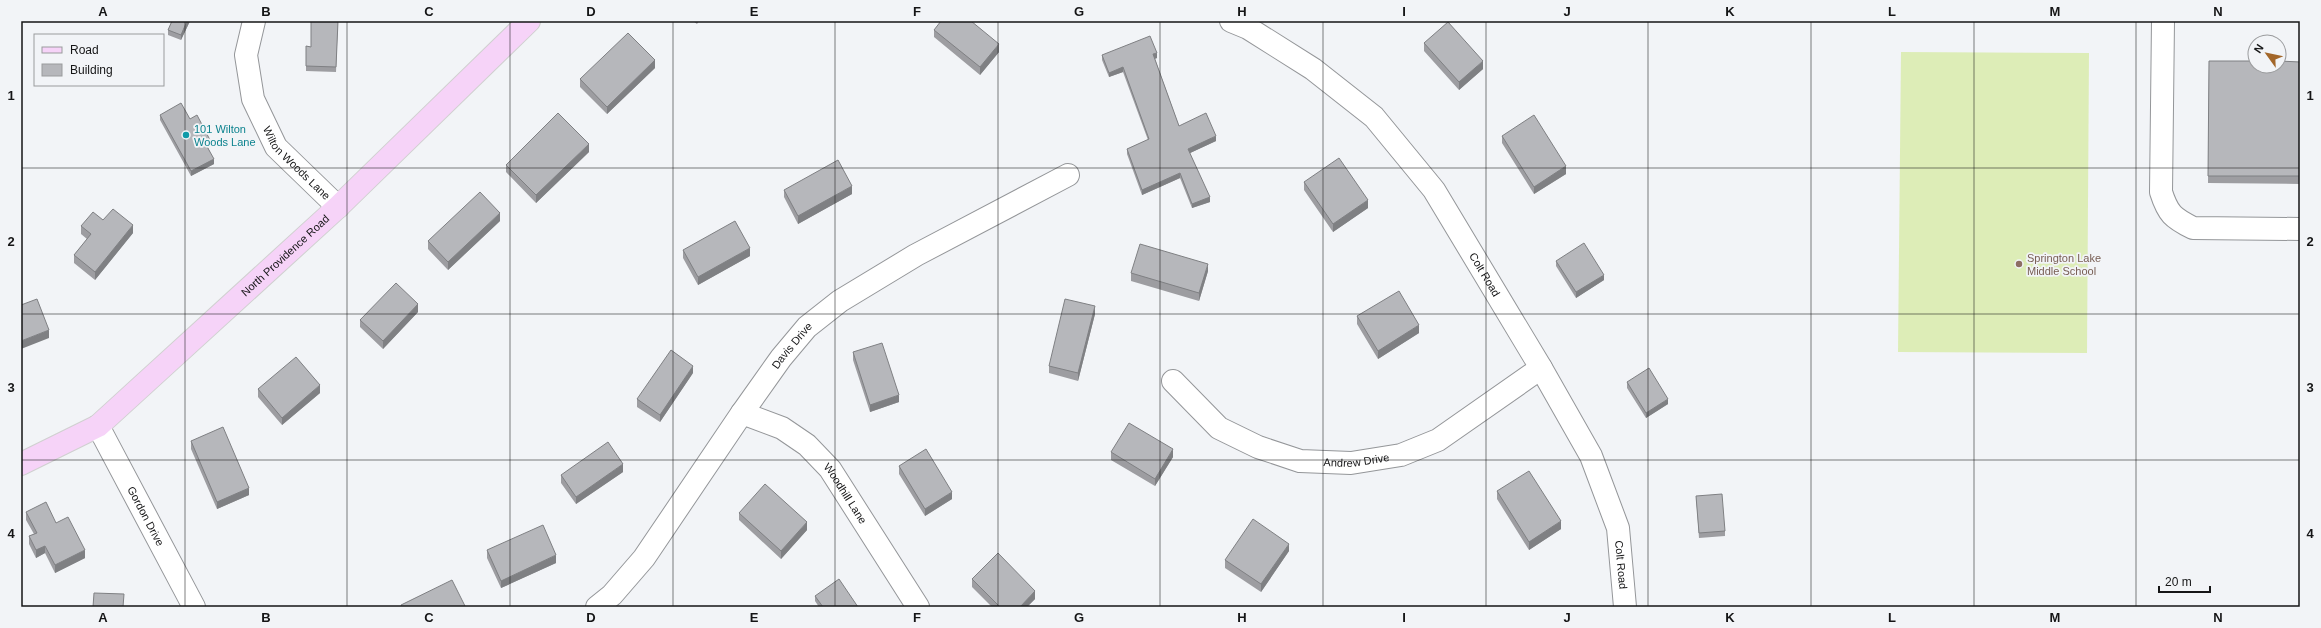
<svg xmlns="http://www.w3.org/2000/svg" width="2321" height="628" viewBox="0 0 2321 628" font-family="Helvetica,sans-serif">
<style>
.pitch{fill:#ddedb7}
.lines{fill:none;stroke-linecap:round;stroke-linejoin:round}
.minor-casing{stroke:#949699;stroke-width:24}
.major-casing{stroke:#d0d0d0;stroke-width:24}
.minor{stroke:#fff;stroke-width:22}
.major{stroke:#f6d3f8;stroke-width:22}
.wall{fill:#9d9da1}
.shaded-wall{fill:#7f8083}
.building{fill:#b6b7bb;stroke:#7f8083}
.grid{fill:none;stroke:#151516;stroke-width:1;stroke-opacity:0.55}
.culture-dot{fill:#0f9aa8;stroke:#f2f4f7;stroke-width:1.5}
.education-dot{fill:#8d6e63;stroke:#f2f4f7;stroke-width:1.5}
.labels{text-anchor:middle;stroke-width:3.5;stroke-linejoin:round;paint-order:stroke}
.culture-label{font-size:11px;fill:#0d838f;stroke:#f2f4f7;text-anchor:start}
.street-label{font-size:11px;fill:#151516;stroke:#f2f4f7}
.education-label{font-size:11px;fill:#785e54;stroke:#f2f4f7;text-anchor:start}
.neatline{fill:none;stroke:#151516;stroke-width:1.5}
.grid-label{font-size:13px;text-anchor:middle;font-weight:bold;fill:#151516}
</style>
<rect width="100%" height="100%" fill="#f2f4f7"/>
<path class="pitch" d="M 1901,52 L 2089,53 L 2087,353 L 1898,352 Z"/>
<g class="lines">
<g class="minor-casing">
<g id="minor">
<path id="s1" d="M 254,21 L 246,55 L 253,99 L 276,147 L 338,207"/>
<path id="s2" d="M 1231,21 L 1248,28 L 1313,69 L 1374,117 L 1434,190 L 1541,368 L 1591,456 L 1618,528 L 1625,607"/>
<path d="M 2163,21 L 2161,192 C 2168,214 2173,218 2193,228 L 2300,229"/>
<path id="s3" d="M 1173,381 L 1219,428 L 1258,447 L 1300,461 L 1351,463 L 1401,455 L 1438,440 L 1541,368"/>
<path id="s4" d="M 742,413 L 782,428 L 807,445 L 830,469 L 918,607"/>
<path id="s5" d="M 98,426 L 194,607"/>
<path id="s6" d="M 597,607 L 612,595 L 644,558 L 742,413 L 781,358 L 807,327 L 840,301 L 916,255 L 1068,175"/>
</g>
</g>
<g class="major-casing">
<g id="major">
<path id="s7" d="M 21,464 L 98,426 L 338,207 L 529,21"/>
</g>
</g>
<use href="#minor" class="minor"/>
<use href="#major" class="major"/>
</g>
<path class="wall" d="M 172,21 L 190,21 L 181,40 L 168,35 L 168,30 Z
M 338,21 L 336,72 L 306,71 L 306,46 L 311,47 Z
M 693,21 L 699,21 L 697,24 Z
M 934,30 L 999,52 L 980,75 L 934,37 Z
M 1424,43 L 1483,69 L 1459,90 L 1424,51 Z
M 1102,55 L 1157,58 L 1155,59 L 1179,126 L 1216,141 L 1190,153 L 1210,202 L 1192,208 L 1180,178 L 1142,195 L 1127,154 L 1127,149 L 1148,140 L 1123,72 L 1109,77 L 1102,60 Z
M 2209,61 L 2300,62 L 2300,184 L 2208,183 Z
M 655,68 L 607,114 L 580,87 L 580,79 Z
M 160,115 L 210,145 L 208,147 L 214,164 L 191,176 L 160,120 Z
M 1502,136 L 1566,174 L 1534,194 L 1502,143 Z
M 589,152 L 536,203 L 506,172 L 506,165 Z
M 1304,182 L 1368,208 L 1333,232 L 1304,190 Z
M 784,190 L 852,194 L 798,224 L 784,197 Z
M 103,220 L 133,233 L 95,280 L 74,263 L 74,255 L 87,239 L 81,234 L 81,226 Z
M 500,221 L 448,270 L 428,249 L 428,241 Z
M 683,250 L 750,256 L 698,285 L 683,258 Z
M 1556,261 L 1604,280 L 1576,298 L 1556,266 Z
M 1208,271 L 1199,301 L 1131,281 L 1131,273 Z
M 418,312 L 383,349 L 360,327 L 360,320 Z
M 1095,314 L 1078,381 L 1049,373 L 1049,366 Z
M 1357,316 L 1419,333 L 1378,359 L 1357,324 Z
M 853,352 L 899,402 L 870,412 L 853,360 Z
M 693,373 L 660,422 L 637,407 L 637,399 Z
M 1627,382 L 1668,404 L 1646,418 L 1627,388 Z
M 258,389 L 320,393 L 282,425 L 258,397 Z
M 191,441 L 249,495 L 217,509 L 191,449 Z
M 1111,452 L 1173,457 L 1155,486 L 1111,460 Z
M 899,466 L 952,499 L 925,516 L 899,474 Z
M 623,472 L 576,504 L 561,483 L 561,475 Z
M 1497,491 L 1561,529 L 1529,550 L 1497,499 Z
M 1696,496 L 1725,531 L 1725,536 L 1699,538 Z
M 26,512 L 56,523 L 85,558 L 55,573 L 45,553 L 36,558 L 29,544 L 29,536 L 34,534 L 26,520 Z
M 739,513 L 807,530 L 781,559 L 739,520 Z
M 487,550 L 556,563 L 501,588 L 487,558 Z
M 1289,551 L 1261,592 L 1225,568 L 1225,560 Z
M 972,579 L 1035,599 L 1027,607 L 992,607 L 972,587 Z
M 815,596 L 858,607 L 819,607 L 815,601 Z"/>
<path class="shaded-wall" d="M 187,21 L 190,21 L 181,40 L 181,35 Z
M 999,44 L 999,52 L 980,75 L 980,67 Z
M 1157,53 L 1157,58 L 1153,59 L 1153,54 Z
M 655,60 L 655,68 L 607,114 L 607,107 Z
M 1483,61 L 1483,69 L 1459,90 L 1459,82 Z
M 1123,67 L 1123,72 L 1109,77 L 1109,73 Z
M 1216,136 L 1216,141 L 1188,154 L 1188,149 Z
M 210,140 L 210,145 L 205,148 L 205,143 Z
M 589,144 L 589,152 L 536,203 L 536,195 Z
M 214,159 L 214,164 L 191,176 L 191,171 Z
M 1566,166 L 1566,174 L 1534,194 L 1534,187 Z
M 1180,173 L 1180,178 L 1142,195 L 1142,190 Z
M 852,186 L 852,194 L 798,224 L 798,216 Z
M 1210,197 L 1210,202 L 1192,208 L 1192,204 Z
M 1368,200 L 1368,208 L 1333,232 L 1333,224 Z
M 500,213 L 500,221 L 448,270 L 448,262 Z
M 133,225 L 133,233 L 95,280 L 95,272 Z
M 750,248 L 750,256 L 698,285 L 698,277 Z
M 1208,264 L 1208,271 L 1199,301 L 1199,293 Z
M 1604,275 L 1604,280 L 1576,298 L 1576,292 Z
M 418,304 L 418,312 L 383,349 L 383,341 Z
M 1095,306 L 1095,314 L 1078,381 L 1078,373 Z
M 1419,325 L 1419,333 L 1378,359 L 1378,351 Z
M 49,330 L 49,338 L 21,349 L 21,341 Z
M 693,366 L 693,373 L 660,422 L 660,415 Z
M 320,385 L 320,393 L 282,425 L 282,418 Z
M 899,395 L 899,402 L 870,412 L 870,405 Z
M 1668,399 L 1668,404 L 1646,418 L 1646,413 Z
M 1173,449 L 1173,457 L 1155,486 L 1155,479 Z
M 623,464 L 623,472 L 576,504 L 576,497 Z
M 249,488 L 249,495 L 217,509 L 217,502 Z
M 952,492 L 952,499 L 925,516 L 925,509 Z
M 1561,521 L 1561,529 L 1529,550 L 1529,542 Z
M 807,522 L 807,530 L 781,559 L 781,551 Z
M 1289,544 L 1289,551 L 1261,592 L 1261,584 Z
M 45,546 L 45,553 L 36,558 L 36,550 Z
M 85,550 L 85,558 L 55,573 L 55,565 Z
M 556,555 L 556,563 L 501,588 L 501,581 Z
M 1035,591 L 1035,599 L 1027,607 L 1020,607 Z"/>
<path class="building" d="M 172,21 L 187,21 L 181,35 L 168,30 Z
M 311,21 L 338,21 L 336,67 L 306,66 L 306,46 L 311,47 Z
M 941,21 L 971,21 L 999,44 L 980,67 L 934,30 Z
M 1448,22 L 1483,61 L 1459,82 L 1424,43 Z
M 628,33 L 655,60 L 607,107 L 580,79 Z
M 1150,36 L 1157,53 L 1153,54 L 1179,126 L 1206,113 L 1216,136 L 1188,149 L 1210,197 L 1192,204 L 1180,173 L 1142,190 L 1127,149 L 1149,139 L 1123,67 L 1109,73 L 1102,55 Z
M 2209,61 L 2255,61 L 2255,66 L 2279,66 L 2279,61 L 2300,62 L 2300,176 L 2208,176 Z
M 181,103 L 190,119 L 197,115 L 210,140 L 205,143 L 214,159 L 191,171 L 160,115 Z
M 558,113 L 589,144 L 536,195 L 506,165 Z
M 1534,115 L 1566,166 L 1534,187 L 1502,136 Z
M 1339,158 L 1368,200 L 1333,224 L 1304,182 Z
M 838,160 L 852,186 L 798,216 L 784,190 Z
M 480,192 L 500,213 L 448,262 L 428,241 Z
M 113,209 L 133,225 L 95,272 L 74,255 L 91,234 L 81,226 L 93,212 L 103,220 Z
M 735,221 L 750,248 L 698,277 L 683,250 Z
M 1584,243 L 1604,275 L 1576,292 L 1556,261 Z
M 1140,244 L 1208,264 L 1199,293 L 1131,273 Z
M 396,283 L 418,304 L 383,341 L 360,320 Z
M 1399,291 L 1419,325 L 1378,351 L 1357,316 Z
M 37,299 L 49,330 L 21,341 L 21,305 Z
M 1065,299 L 1095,306 L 1078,373 L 1049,366 Z
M 882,343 L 899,395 L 870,405 L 853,352 Z
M 671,350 L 693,366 L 660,415 L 637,399 Z
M 296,357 L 320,385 L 282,418 L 258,389 Z
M 1649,368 L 1668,399 L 1646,413 L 1627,382 Z
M 1129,423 L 1173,449 L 1155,479 L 1111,452 Z
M 223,427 L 249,488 L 217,502 L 191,441 Z
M 608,442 L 623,464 L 576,497 L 561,475 Z
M 926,449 L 952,492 L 925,509 L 899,466 Z
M 1529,471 L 1561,521 L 1529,542 L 1497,491 Z
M 765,484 L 807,522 L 781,551 L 739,513 Z
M 1722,494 L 1725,531 L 1699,533 L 1696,496 Z
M 46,502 L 56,523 L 68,517 L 85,550 L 55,565 L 45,546 L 36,550 L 29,536 L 37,533 L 26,512 Z
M 1253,519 L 1289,544 L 1261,584 L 1225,560 Z
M 543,525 L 556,555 L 501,581 L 487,550 Z
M 998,553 L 1035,591 L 1020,607 L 1000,607 L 972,579 Z
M 839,579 L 858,607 L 823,607 L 815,596 Z
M 452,580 L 465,606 L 463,607 L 402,607 L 401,605 Z
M 94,593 L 124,594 L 123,607 L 93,607 Z"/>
<path class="grid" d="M 185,21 L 185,607M 347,21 L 347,607M 510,21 L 510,607M 673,21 L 673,607M 835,21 L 835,607M 998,21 L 998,607M 1160,21 L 1160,607M 1323,21 L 1323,607M 1486,21 L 1486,607M 1648,21 L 1648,607M 1811,21 L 1811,607M 1974,21 L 1974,607M 2136,21 L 2136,607M 21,168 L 2300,168M 21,314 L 2300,314M 21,460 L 2300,460"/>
<circle class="culture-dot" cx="186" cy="135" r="4"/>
<circle class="education-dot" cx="2019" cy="264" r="4"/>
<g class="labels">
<g class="culture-label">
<text x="194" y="133">101 Wilton<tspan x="194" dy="13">Woods Lane</tspan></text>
</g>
<g class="street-label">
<text dy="4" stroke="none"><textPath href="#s1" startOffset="158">Wilton Woods Lane</textPath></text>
<text dy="4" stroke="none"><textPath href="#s7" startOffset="339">North Providence Road</textPath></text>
<text dy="4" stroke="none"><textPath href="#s2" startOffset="366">Colt Road</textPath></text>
<text dy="4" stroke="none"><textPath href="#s6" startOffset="327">Davis Drive</textPath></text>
<text dy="4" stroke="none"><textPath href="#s3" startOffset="210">Andrew Drive</textPath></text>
<text dy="4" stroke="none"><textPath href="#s4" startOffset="135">Woodhill Lane</textPath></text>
<text dy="4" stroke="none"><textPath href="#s5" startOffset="102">Gordon Drive</textPath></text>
<text dy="4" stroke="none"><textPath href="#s2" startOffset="690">Colt Road</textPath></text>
</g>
<g class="education-label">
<text x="2027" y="262">Springton Lake<tspan x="2027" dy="13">Middle School</tspan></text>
</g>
</g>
<rect width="2321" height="628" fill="none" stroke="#f2f4f7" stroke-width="44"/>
<rect x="34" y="34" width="130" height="52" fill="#f2f4f7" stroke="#9a9b9d"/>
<rect x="42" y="47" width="20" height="6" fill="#f6d3f8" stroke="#9a9b9d"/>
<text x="70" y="54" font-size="12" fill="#151516">Road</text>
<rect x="42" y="64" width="20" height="12" fill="#b6b7bb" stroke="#9a9b9d"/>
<text x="70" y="74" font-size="12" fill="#151516">Building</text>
<g transform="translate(2267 54) rotate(303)"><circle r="19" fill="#f2f4f7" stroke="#9a9b9d"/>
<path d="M0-3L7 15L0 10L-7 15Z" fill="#a3672a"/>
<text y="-6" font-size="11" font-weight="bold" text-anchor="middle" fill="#151516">N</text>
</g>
<path d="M2159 586v6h51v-6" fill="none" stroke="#151516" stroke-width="2"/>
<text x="2165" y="586" font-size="12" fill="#151516" stroke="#f2f4f7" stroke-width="3" paint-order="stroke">20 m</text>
<rect x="22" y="22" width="2277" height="584" class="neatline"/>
<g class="grid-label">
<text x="103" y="16">A</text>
<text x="266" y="16">B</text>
<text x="429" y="16">C</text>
<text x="591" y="16">D</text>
<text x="754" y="16">E</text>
<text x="917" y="16">F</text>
<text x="1079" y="16">G</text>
<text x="1242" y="16">H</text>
<text x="1404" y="16">I</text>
<text x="1567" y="16">J</text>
<text x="1730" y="16">K</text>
<text x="1892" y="16">L</text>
<text x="2055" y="16">M</text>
<text x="2218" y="16">N</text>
<text x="11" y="100">1</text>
<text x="2310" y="100">1</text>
<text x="11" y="246">2</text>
<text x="2310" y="246">2</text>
<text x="11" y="392">3</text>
<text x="2310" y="392">3</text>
<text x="11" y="538">4</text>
<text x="2310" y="538">4</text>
<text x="103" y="622">A</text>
<text x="266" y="622">B</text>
<text x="429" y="622">C</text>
<text x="591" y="622">D</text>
<text x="754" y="622">E</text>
<text x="917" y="622">F</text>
<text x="1079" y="622">G</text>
<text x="1242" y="622">H</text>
<text x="1404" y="622">I</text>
<text x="1567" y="622">J</text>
<text x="1730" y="622">K</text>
<text x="1892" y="622">L</text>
<text x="2055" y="622">M</text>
<text x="2218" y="622">N</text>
</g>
</svg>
